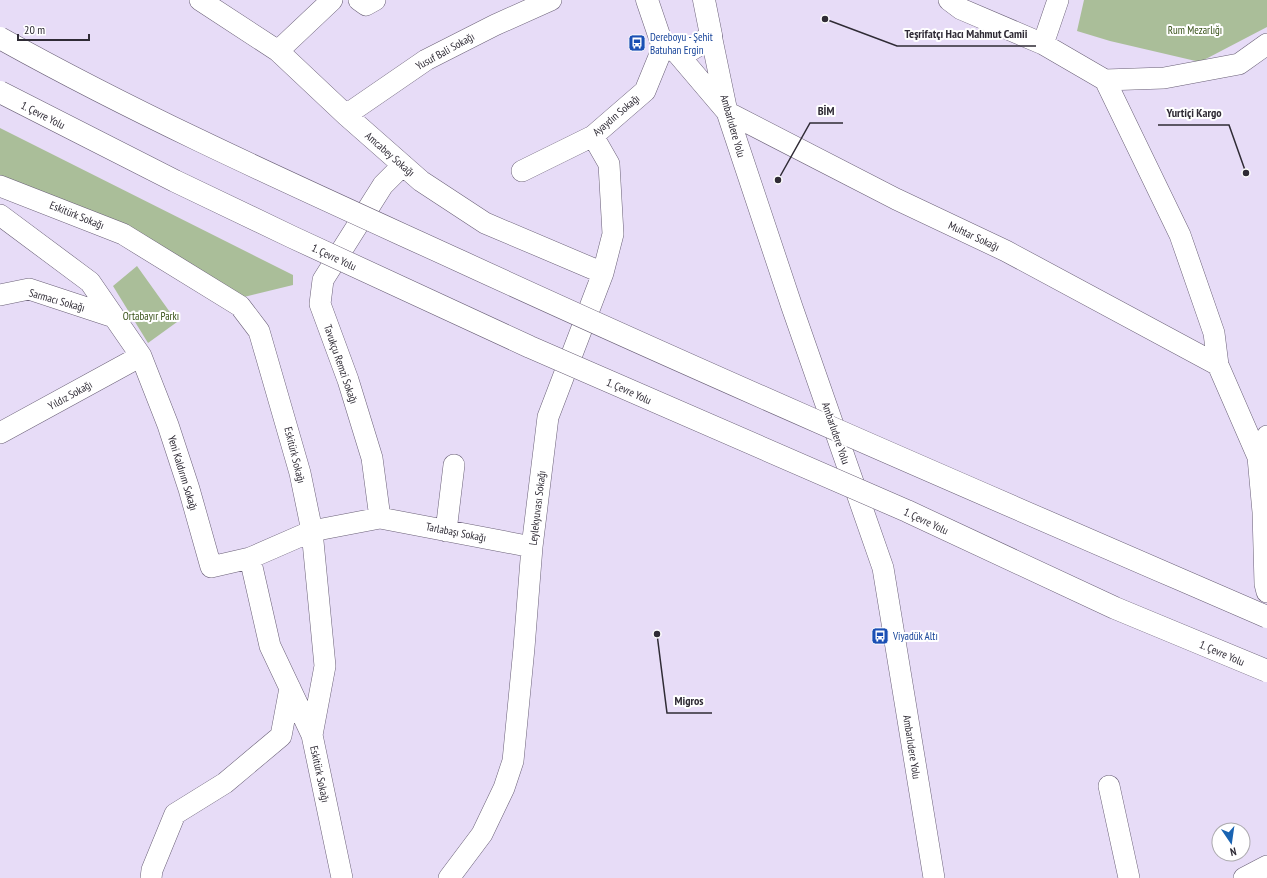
<svg xmlns="http://www.w3.org/2000/svg" width="1267" height="878" viewBox="0 0 1267 878" font-family="'PT Sans Narrow',sans-serif">
<style>
.green{fill:#aabe99}
.lines{fill:none;stroke-linecap:round;stroke-linejoin:round}
.minor-casing{stroke:#6a6077;stroke-width:22}
.secondary-casing{stroke:#6a6077;stroke-width:23}
.minor{stroke:#fff;stroke-width:21}
.secondary{stroke:#fff;stroke-width:22}
.motorway-bridge-casing{stroke:#6a6077;stroke-width:23;stroke-linecap:butt}
.motorway-bridge{stroke:#fff;stroke-width:22}
.labels{text-anchor:middle;stroke-width:4;stroke-linejoin:round;paint-order:stroke}
.park-label{font-size:11px;fill:#365016;stroke:#fff}
.transit-label{font-size:11px;fill:#164399;stroke:#fff;text-anchor:start}
.street-label{font-size:11px;fill:#2f2b35;stroke:#fff}
.leader{fill:none;stroke:#2f2b35;stroke-width:1.5}
.callout-dot{fill:#2f2b35;stroke:#fff;stroke-width:1.5}
.callout-label{font-size:12px;text-anchor:middle;font-weight:bold;fill:#2f2b35;stroke:#fff;stroke-width:4;stroke-linejoin:round;paint-order:stroke}
</style>
<rect width="100%" height="100%" fill="#e7dcf7"/>
<path class="green" d="M 1084,0 L 1267,0 L 1267,27 L 1200,62 L 1110,41 L 1077,31 Z
M 0,128 L 293,275 L 293,285 L 240,298 L 0,180 Z
M 137,266 L 177,322 L 148,343 L 113,286 Z"/>
<g class="lines">
<g class="minor-casing">
<path id="minor" d="M 200,0 L 278,51 L 346,115 L 421,181 L 485,223 L 603,273
M 359,0 L 366,5 L 375,0
M 949,0 L 961,9 L 1043,44 L 1105,80
M 711,35 L 727,112 L 792,307 L 883,568 L 934,878
M 1043,44 L 1058,0
M 278,51 L 332,0
M 676,52 L 727,112 L 896,199 L 1006,251 L 1218,365
M 1105,80 L 1180,235 L 1214,333 L 1218,365 L 1258,457 L 1263,512 L 1265,584 L 1267,592
M 1105,80 L 1164,78 L 1239,64 L 1267,44
M 346,115 L 426,60 L 495,25 L 551,0
M 522,171 L 593,136 L 645,91 L 663,47
M 0,186 L 123,234 L 240,306 L 259,331 L 300,473 L 312,531 L 325,666 L 312,735 L 342,878
M 0,215 L 90,282 L 141,356 L 168,425 L 189,489 L 211,567 L 250,558 L 270,646 L 312,735
M 0,295 L 29,289 L 114,317
M 0,433 L 141,356
M 1258,457 L 1267,436
M 380,518 L 532,547
M 446,531 L 454,465
M 250,558 L 312,531 L 380,518 L 372,458 L 348,380 L 320,304 L 323,280 L 383,185 L 403,165
M 1109,786 L 1129,878
M 151,878 L 152,870 L 175,814 L 225,783 L 281,736 L 290,688
M 449,878 L 482,834 L 504,788 L 513,761 L 524,648 L 532,547 L 548,417 L 603,273 L 613,234 L 609,164 L 593,136
M 1244,878 L 1267,866"/>
</g>
<g class="secondary-casing">
<path id="secondary" d="M 647,0 L 663,47 C 686,57 693,50 711,35 L 704,0"/>
</g>
<use href="#minor" class="minor"/>
<use href="#secondary" class="secondary"/>
<g class="motorway-bridge-casing">
<path id="motorway-bridge" d="M 0,38 C 149,121 305,190 460,261 C 727,384 997,500 1267,617
M 0,92 L 175,181 L 292,237 L 530,347 L 907,511 L 1115,608 L 1267,671"/>
</g>
<use href="#motorway-bridge" class="motorway-bridge"/>
</g>
<defs>
<g id="bus-square" transform="scale(0.9)"><rect x="-9" y="-9" width="18" height="18" rx="4" fill="#1a4fb4" stroke="#fff"/><path d="M-5-6H5V4H4V6H2V4H-2V6H-4V4H-5ZM-3.5-4V0h7V-4ZM-3.5 1.2v1.5H-2V1.2ZM2 1.2v1.5H3.5V1.2Z" fill="#fff"/></g>
</defs>
<g fill-rule="evenodd">
<use href="#bus-square" x="637" y="43"/>
<use href="#bus-square" x="880" y="636"/>
</g>
<g class="labels">
<g class="park-label">
<text x="1195" y="34">Rum Mezarlığı</text>
<text x="151" y="320">Ortabayır Parkı</text>
</g>
<g class="transit-label">
<text x="650" y="41">Dereboyu - Şehit<tspan x="650" dy="13">Batuhan Ergin</tspan></text>
<text x="893" y="640">Viyadük Altı</text>
</g>
<g class="street-label">
<text transform="translate(445 51) rotate(-29)" y="4">Yusuf Bali Sokağı</text>
<text transform="translate(43 115) rotate(27)" y="4">1. Çevre Yolu</text>
<text transform="translate(616 115) rotate(-40)" y="4">Ayaydın Sokağı</text>
<text transform="translate(733 126) rotate(74)" y="4">Ambarlıdere Yolu</text>
<text transform="translate(390 154) rotate(41)" y="4">Amcabey Sokağı</text>
<text transform="translate(77 215) rotate(22)" y="4">Eskitürk Sokağı</text>
<text transform="translate(974 236) rotate(25)" y="4">Muhtar Sokağı</text>
<text transform="translate(334 257) rotate(25)" y="4">1. Çevre Yolu</text>
<text transform="translate(57 300) rotate(16)" y="4">Sarmacı Sokağı</text>
<text transform="translate(341 364) rotate(71)" y="4">Tavukçu Remzi Sokağı</text>
<text transform="translate(629 391) rotate(24)" y="4">1. Çevre Yolu</text>
<text transform="translate(70 395) rotate(-29)" y="4">Yıldız Sokağı</text>
<text transform="translate(836 433) rotate(71)" y="4">Ambarlıdere Yolu</text>
<text transform="translate(295 455) rotate(76)" y="4">Eskitürk Sokağı</text>
<text transform="translate(183 473) rotate(73)" y="4">Yeni Kaldırım Sokağı</text>
<text transform="translate(537 508) rotate(-83)" y="4">Leylekyuvası Sokağı</text>
<text transform="translate(926 521) rotate(25)" y="4">1. Çevre Yolu</text>
<text transform="translate(456 532) rotate(11)" y="4">Tarlabaşı Sokağı</text>
<text transform="translate(1222 653) rotate(23)" y="4">1. Çevre Yolu</text>
<text transform="translate(912 747) rotate(81)" y="4">Ambarlıdere Yolu</text>
<text transform="translate(320 774) rotate(78)" y="4">Eskitürk Sokağı</text>
</g>
</g>
<path class="leader" d="M825 19L897 46H1036M778 180L810 123H843M1246 173L1229 125H1158M657 634L667 713H712"/>
<g class="callout-dot">
<circle cx="825" cy="19" r="4"/>
<circle cx="778" cy="180" r="4"/>
<circle cx="1246" cy="173" r="4"/>
<circle cx="657" cy="634" r="4"/>
</g>
<g class="callout-label">
<text x="966" y="38">Teşrifatçı Hacı Mahmut Camii</text>
<text x="826" y="115">BİM</text>
<text x="1194" y="117">Yurtiçi Kargo</text>
<text x="689" y="705">Migros</text>
</g>
<g transform="translate(1231 842) rotate(167)"><circle r="19" fill="#ffffff" stroke="#acaaae"/>
<path d="M0-3L7 15L0 10L-7 15Z" fill="#1963b2"/>
<text y="-6" font-size="11" font-weight="bold" text-anchor="middle" fill="#2f2b35">N</text>
</g>
<path d="M18 34v6h71v-6" fill="none" stroke="#2f2b35" stroke-width="2"/>
<text x="24" y="34" font-size="12" fill="#2f2b35" stroke="#ffffff" stroke-width="3" paint-order="stroke">20 m</text>
</svg>
